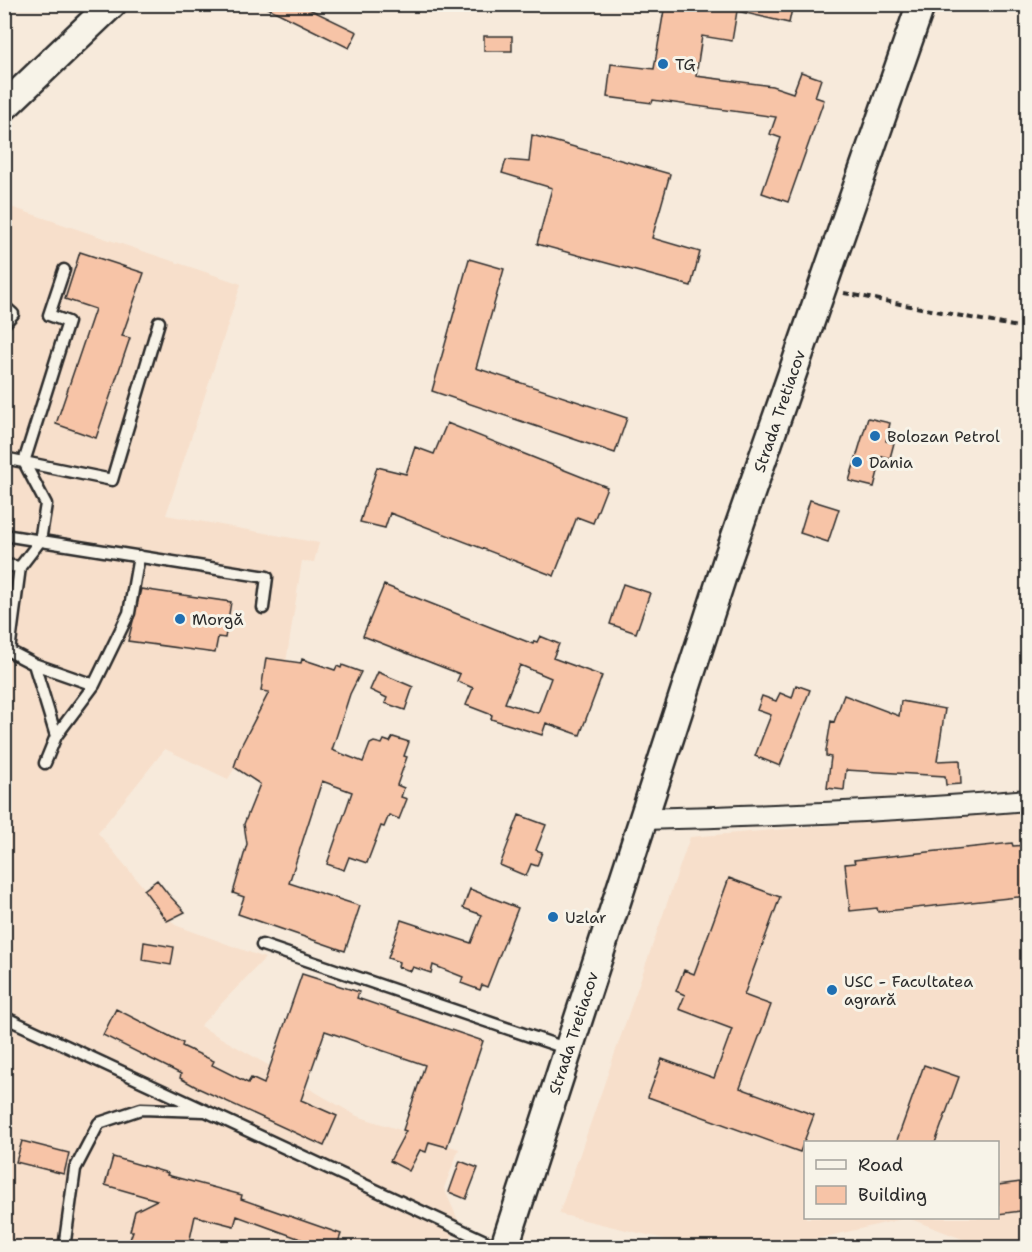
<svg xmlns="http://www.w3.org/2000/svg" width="1032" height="1252" viewBox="0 0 1032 1252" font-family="'Shantell Sans',sans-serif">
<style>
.built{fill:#f7dfcb}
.building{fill:#f7c4a7;stroke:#2b2b2b;stroke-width:1.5;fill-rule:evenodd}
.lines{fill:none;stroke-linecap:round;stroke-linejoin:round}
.lane-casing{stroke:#2b2b2b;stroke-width:15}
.street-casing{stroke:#2b2b2b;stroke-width:24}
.secondary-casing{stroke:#2b2b2b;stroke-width:32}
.path{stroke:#2b2b2b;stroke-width:4;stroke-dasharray:6 4.5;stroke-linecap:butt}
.lane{stroke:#f7f3e8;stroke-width:10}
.street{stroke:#f7f3e8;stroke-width:20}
.secondary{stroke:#f7f3e8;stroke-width:27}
.poi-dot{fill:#1f6fb2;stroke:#f7f3e8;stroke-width:2}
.labels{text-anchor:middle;stroke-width:6;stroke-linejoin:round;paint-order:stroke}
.poi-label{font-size:16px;fill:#2b2b2b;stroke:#f7f3e8;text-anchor:start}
.street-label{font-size:16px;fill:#2b2b2b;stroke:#f7f3e8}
</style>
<rect width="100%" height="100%" fill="#f7eadb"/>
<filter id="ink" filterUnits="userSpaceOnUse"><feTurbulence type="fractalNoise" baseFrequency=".0167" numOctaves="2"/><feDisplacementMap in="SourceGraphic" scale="12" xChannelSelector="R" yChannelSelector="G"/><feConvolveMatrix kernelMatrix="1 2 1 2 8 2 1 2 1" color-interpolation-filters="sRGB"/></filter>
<g filter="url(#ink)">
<path class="built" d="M 5,205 L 241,284 L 166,515 L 319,543 L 314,562 L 302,561 L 281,694 L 228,779 L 165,749 L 98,833 L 175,925 L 265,958 L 200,1026 L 357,1116 L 459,1149 L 444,1188 L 458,1220 L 448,1247 L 5,1248 Z
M 1027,809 L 1027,1247 L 983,1247 L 908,1218 L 998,1218 L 998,1142 L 806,1142 L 806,1218 L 906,1218 L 783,1247 L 698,1247 L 559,1214 L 690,837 Z"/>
<path class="building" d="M 260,4 L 299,4 L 357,32 L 349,48 Z
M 665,4 L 793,4 L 789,23 L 737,11 L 732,41 L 702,36 L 696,76 L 772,86 L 793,93 L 801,72 L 821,79 L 815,97 L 824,100 L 788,202 L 762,193 L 781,138 L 770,134 L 776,117 L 653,100 L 652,103 L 607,97 L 611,64 L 654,69 Z
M 484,36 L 512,36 L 512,51 L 484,51 Z
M 532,135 L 670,174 L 652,238 L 700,252 L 691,286 L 537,244 L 552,188 L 502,173 L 506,160 L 529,162 Z
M 80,252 L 144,273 L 122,336 L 130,338 L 96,438 L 56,424 L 95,309 L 65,299 Z
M 469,259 L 504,269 L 476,368 L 627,418 L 615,453 L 432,391 Z
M 868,418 L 890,423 L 886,441 L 894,443 L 890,458 L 882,456 L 874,487 L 849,481 Z
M 447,423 L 607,487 L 593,523 L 577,517 L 554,576 L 390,513 L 385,528 L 360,522 L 377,467 L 406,474 L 415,447 L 434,454 Z
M 810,500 L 839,509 L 828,542 L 800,533 Z
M 623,584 L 650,593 L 636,633 L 610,624 Z
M 384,585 L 533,644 L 534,641 L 537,642 L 540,636 L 559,644 L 553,658 L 602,676 L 580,735 L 546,723 L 542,735 L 491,719 L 492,715 L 466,705 L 473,688 L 457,681 L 460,674 L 363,636 ZM 520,665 L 551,678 L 538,713 L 505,703 Z
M 141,589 L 231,602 L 225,638 L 218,637 L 215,653 L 128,641 Z
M 266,658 L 301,663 L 302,659 L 335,670 L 337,666 L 341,668 L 342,665 L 361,672 L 350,694 L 332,750 L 363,762 L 370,744 L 374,742 L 382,744 L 384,740 L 390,742 L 393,737 L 409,742 L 404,756 L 407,757 L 397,785 L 404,788 L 401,797 L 407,799 L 399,819 L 389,815 L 384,827 L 381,826 L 367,863 L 349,857 L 344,870 L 327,864 L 352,792 L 322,781 L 289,883 L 360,906 L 345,951 L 238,914 L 244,897 L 233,893 L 247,844 L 244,824 L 260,784 L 234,767 L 241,746 L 269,692 L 261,691 Z
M 378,672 L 413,687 L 405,710 L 385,703 L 387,698 L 370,690 Z
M 796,685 L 810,690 L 780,766 L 755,756 L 771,715 L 757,710 L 762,696 L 776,701 L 780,693 L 792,698 Z
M 844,695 L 899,716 L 901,701 L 945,709 L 937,761 L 960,760 L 961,784 L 946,785 L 945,776 L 846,770 L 844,790 L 827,788 L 831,757 L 826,756 L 826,751 L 831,721 L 834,722 Z
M 519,815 L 546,825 L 536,850 L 542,852 L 537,866 L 531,864 L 526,876 L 500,865 Z
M 1012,843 L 1013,846 L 1028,845 L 1028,896 L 878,912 L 877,908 L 850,911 L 845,864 L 855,863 L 854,860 Z
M 729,878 L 780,897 L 744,995 L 771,1005 L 740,1088 L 814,1115 L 800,1152 L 648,1097 L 662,1059 L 714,1078 L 732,1029 L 679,1009 L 685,995 L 676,991 L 684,970 L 694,974 Z
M 157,880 L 168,894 L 185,912 L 167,921 L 144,890 Z
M 470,889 L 518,908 L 487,987 L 482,985 L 480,990 L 461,983 L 463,977 L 433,965 L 431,973 L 413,967 L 411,971 L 398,967 L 399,962 L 388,958 L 401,920 L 471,943 L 482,915 L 463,908 Z
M 144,942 L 174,947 L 171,965 L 142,960 Z
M 302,974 L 359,992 L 357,998 L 483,1041 L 447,1147 L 429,1142 L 426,1152 L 420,1150 L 409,1171 L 390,1161 L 406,1131 L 403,1130 L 425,1065 L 325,1031 L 301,1100 L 337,1116 L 324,1146 L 200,1089 L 180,1078 L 181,1074 L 103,1035 L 116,1009 L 183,1043 L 182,1046 L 214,1061 L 212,1065 L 248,1083 L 251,1078 L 264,1084 Z
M 924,1065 L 959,1077 L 935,1143 L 896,1143 Z
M 22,1141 L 69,1153 L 64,1174 L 16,1162 Z
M 113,1157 L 168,1173 L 167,1175 L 242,1195 L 241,1199 L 341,1234 L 336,1248 L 325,1248 L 237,1216 L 234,1226 L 195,1216 L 188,1248 L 127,1248 L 133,1231 L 130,1231 L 135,1211 L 157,1200 L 105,1185 Z
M 460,1161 L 478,1168 L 466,1199 L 449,1192 Z
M 1028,1181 L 1028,1210 L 998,1214 L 998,1185 Z"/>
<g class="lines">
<g class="lane-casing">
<path id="lane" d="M 4,306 L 13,314 L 4,324
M 4,458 L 112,480 L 159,322
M 4,535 L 267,577 L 263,608
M 4,565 L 20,567
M 34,664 L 94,685
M 56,736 L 94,685 L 129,613 L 139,556
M 45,763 L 56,736 L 34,664 L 9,651 L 20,567 L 40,541 L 46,504 L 24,462 L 68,322 L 49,315 L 64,270
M 262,945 L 568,1049
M 4,1017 L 500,1248
M 64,1248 L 75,1169 L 99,1123 L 141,1109 L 204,1111"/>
</g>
<g class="street-casing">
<path id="street" d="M 643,819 C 771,816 899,811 1028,800"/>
</g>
<g class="secondary-casing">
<path id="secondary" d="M 4,107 L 112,4
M 504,1248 L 728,558 L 921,4"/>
</g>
<path class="path" d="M 844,293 L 1028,329"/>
<use href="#lane" class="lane"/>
<use href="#street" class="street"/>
<use href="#secondary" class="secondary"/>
</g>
</g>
<g class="poi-dot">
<circle cx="663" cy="64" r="6"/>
<circle cx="875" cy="436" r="6"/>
<circle cx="857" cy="462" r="6"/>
<circle cx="180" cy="619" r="6"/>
<circle cx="553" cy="917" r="6"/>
<circle cx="832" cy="990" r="6"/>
</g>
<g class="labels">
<g class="poi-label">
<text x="675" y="70">TG</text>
<text x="887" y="442">Bolozan Petrol</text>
<text x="869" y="468">Dania</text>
<text x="192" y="625">Morgă</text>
<text x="565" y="923">Uzlar</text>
<text x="844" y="987">USC - Facultatea<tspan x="844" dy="18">agrară</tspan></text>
</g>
<g class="street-label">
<text transform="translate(779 411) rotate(-71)" y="6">Strada Tretiacov</text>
<text transform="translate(573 1033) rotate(-72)" y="6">Strada Tretiacov</text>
</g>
</g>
<rect width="1032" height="1252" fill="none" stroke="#f7f3e8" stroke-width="24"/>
<rect x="12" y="12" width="1008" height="1228" fill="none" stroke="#2b2b2b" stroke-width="2" filter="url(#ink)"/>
<rect x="804" y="1141" width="195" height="78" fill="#f7f3e8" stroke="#a5a39c" stroke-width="1.5"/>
<rect x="816" y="1160" width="30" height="9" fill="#f7f3e8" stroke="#a5a39c" stroke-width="1.5"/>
<text x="858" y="1171" font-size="18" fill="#2b2b2b">Road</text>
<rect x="816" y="1186" width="30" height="18" fill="#f7c4a7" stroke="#a5a39c" stroke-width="1.5"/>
<text x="858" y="1201" font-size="18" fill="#2b2b2b">Building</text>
</svg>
